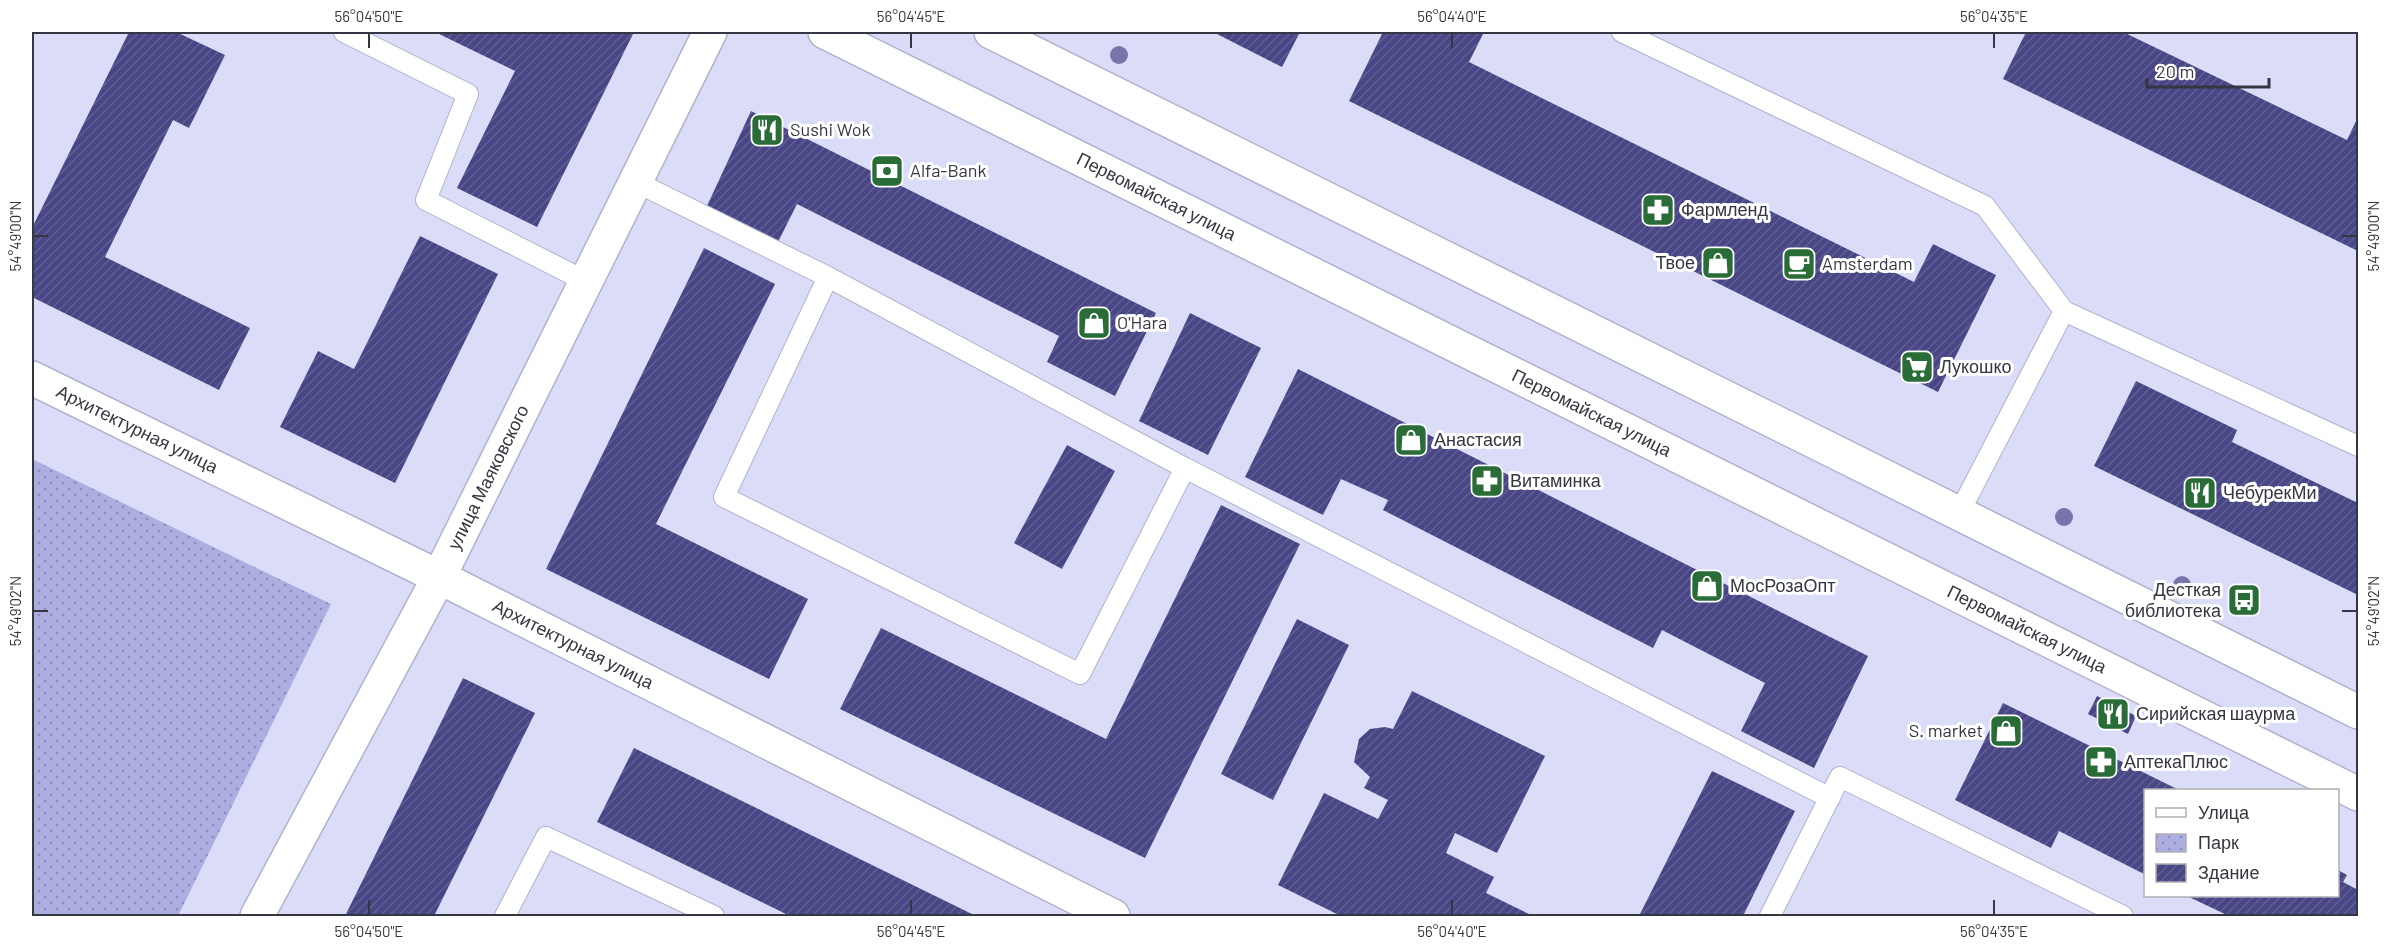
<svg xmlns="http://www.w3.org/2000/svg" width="2390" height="948" viewBox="0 0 2390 948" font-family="Barlow,sans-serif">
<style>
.park{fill:url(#park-dots)}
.building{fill:url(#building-hatch)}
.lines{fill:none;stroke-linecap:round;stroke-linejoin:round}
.lane-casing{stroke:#b1b2cd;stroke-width:22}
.street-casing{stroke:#b1b2cd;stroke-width:36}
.secondary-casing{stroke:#b1b2cd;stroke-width:36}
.lane{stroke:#fff;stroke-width:20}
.street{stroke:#fff;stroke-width:33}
.secondary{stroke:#fff;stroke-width:33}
.tree{fill:#7a74ad}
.ticks{fill:none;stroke:#353641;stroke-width:2}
.labels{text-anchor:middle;stroke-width:6;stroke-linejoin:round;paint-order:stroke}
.poi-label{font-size:18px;fill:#353641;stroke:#fff;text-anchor:start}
.street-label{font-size:18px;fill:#353641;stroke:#fff}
.neatline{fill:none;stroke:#353641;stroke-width:2}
.ticks-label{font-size:15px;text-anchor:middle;fill:#353641}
</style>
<defs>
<pattern id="park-dots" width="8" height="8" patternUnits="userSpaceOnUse" patternTransform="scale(1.5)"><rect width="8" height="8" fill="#acaee1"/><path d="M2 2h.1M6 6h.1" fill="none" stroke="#8d8eb8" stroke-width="1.8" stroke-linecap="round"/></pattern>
<pattern id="building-hatch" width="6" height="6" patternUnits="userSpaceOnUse" patternTransform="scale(1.5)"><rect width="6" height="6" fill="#484685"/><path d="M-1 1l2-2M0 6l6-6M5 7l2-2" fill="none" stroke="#605f92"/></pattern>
</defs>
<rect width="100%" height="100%" fill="#dadcf8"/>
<path class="park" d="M 32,459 L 331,604 L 178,916 L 32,916 Z"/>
<path class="building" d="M 129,32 L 176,32 L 225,55 L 189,128 L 173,120 L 105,257 L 250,328 L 219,390 L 32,297 L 32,228 Z
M 435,32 L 634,32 L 537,227 L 457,188 L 515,71 Z
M 1213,32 L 1300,32 L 1282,67 Z
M 1383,32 L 1484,32 L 1469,62 L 1914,282 L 1933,244 L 1996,275 L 1938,392 L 1349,101 Z
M 2026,32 L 2123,32 L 2347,140 L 2358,117 L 2358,251 L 2003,79 Z
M 751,111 L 1156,313 L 1115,396 L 1047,362 L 1059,336 L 797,204 L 778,242 L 707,206 Z
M 420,236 L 498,274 L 395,483 L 280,427 L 318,351 L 354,369 Z
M 704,248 L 775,284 L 656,524 L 808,599 L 769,679 L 546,569 Z
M 1190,313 L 1261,348 L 1208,455 L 1139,421 Z
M 1298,369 L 1868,656 L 1814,768 L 1741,731 L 1765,683 L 1662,630 L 1653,648 L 1383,510 L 1388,500 L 1341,479 L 1323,515 L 1245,477 Z
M 2136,381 L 2237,430 L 2232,442 L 2358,503 L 2358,595 L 2094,466 Z
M 1067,445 L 1115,471 L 1062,569 L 1014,543 Z
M 1221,505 L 1300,544 L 1145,858 L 840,709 L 881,628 L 1106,739 Z
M 1297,619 L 1349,645 L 1273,800 L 1221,774 Z
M 463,678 L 535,713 L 434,916 L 345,916 Z
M 1412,691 L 1545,756 L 1497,853 L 1455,833 L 1446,853 L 1494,877 L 1486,893 L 1533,916 L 1341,916 L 1278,885 L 1324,793 L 1378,819 L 1388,800 L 1364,788 L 1370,777 L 1354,762 L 1359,739 L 1370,729 L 1385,727 L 1393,729 Z
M 2097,696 L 2136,716 L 2128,734 L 2088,714 Z
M 2003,703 L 2179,790 L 2146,790 L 2146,875 L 2059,831 L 2051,848 L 1955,800 Z
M 634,748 L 976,916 L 790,916 L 597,822 Z
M 1712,771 L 1795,811 L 1743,916 L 1639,916 Z
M 2338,870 L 2347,875 L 2343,882 L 2358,890 L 2358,916 L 2229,916 L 2187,896 L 2338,896 Z"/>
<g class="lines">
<g class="lane-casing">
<path id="lane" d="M 344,32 L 468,94 L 426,200 L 587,282
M 1622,32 L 1985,206 L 2064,311
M 636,182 L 828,277 L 724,497 L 1080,674 L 1185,468 L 1830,798
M 828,277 L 1185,468
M 1959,513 L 2064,311 L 2358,446
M 505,916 L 546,837 L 714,916
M 1770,916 L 1840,777 L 2123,916"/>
</g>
<g class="street-casing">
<g id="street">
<path id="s1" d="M 32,378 L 439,577 L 1113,916"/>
</g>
</g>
<g class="secondary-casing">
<g id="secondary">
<path id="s2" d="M 825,32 L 2358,794"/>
<path d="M 991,32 L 2358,712"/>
<path id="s3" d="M 257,916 L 439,577 L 710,32"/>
</g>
</g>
<use href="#lane" class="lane"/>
<use href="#street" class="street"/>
<use href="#secondary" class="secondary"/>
</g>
<g class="tree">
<circle cx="1119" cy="55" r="9"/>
<circle cx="2064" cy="517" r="9"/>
<circle cx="2182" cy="585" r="9"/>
</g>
<path class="ticks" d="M 369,33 L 369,48M 911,33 L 911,48M 1452,33 L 1452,48M 1994,33 L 1994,48M 33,236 L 48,236M 2342,236 L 2357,236M 33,611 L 48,611M 2342,611 L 2357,611M 369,900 L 369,915M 911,900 L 911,915M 1452,900 L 1452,915M 1994,900 L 1994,915"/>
<defs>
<g id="restaurant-square" transform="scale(1.725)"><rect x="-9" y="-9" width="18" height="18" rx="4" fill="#2a6c37" stroke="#fff"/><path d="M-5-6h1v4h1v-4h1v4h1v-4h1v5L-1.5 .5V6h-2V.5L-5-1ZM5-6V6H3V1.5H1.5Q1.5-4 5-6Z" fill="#fff"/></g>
<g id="bank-square" transform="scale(1.725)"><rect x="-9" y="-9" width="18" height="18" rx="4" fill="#2a6c37" stroke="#fff"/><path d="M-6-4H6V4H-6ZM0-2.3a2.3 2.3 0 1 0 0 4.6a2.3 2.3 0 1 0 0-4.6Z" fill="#fff"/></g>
<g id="pharmacy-square" transform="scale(1.725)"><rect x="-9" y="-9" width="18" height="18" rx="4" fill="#2a6c37" stroke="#fff"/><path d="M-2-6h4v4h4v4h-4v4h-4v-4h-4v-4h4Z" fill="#fff"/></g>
<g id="shop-square" transform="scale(1.725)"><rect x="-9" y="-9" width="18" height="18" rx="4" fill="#2a6c37" stroke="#fff"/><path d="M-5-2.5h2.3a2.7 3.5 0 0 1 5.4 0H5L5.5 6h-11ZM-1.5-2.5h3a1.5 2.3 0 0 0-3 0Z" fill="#fff"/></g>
<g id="cafe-square" transform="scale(1.725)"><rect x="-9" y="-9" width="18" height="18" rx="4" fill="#2a6c37" stroke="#fff"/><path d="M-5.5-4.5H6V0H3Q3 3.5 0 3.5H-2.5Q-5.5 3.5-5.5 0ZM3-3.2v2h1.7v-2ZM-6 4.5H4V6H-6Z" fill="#fff"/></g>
<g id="supermarket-square" transform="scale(1.725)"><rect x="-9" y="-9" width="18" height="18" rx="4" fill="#2a6c37" stroke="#fff"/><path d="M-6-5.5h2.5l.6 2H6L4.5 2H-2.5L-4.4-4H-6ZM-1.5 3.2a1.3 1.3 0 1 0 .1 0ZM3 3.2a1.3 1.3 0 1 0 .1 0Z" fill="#fff"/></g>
<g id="bus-square" transform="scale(1.725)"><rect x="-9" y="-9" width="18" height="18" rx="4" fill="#2a6c37" stroke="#fff"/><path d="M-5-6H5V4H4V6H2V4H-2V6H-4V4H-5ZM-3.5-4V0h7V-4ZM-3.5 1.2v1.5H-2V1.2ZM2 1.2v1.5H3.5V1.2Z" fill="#fff"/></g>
</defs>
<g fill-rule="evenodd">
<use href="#restaurant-square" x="767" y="130"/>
<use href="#bank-square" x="887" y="171"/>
<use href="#pharmacy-square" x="1658" y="210"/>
<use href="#shop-square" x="1718" y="263"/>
<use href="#cafe-square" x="1799" y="264"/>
<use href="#shop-square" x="1094" y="323"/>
<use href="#supermarket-square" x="1917" y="367"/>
<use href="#shop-square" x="1411" y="440"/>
<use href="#pharmacy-square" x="1487" y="481"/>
<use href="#restaurant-square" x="2200" y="493"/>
<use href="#shop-square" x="1707" y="586"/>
<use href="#bus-square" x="2244" y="600"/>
<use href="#restaurant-square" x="2113" y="714"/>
<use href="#shop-square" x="2006" y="731"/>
<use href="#pharmacy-square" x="2101" y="762"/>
</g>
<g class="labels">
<g class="poi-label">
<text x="790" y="136">Sushi Wok</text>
<text x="910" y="177">Alfa-Bank</text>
<text x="1681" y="216">Фармленд</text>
<text x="1695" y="269" text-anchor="end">Твое</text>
<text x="1822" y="270">Amsterdam</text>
<text x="1117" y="329">O'Hara</text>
<text x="1940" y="373">Лукошко</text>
<text x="1434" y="446">Анастасия</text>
<text x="1510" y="487">Витаминка</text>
<text x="2223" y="499">ЧебурекМи</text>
<text x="1730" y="592">МосРозаОпт</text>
<text x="2221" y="596" text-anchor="end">Десткая<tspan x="2221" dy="21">библиотека</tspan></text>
<text x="2136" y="720">Сирийская шаурма</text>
<text x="1983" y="737" text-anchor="end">S. market</text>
<text x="2124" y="768">АптекаПлюс</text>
</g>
<g class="street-label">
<text dy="6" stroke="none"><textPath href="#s2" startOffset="370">Первомайская улица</textPath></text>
<text dy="6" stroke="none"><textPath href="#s2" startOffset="856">Первомайская улица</textPath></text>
<text dy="6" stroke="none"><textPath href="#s1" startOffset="117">Архитектурная улица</textPath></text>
<text dy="6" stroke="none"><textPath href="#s3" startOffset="496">улица Маяковского</textPath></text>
<text dy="6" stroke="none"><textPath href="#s2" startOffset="1342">Первомайская улица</textPath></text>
<text dy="6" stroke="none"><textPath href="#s1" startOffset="603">Архитектурная улица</textPath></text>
</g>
</g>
<rect width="2390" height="948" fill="none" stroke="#ffffff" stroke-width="66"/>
<rect x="2144" y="789" width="195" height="108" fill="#ffffff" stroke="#aeafb3" stroke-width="1.5"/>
<rect x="2156" y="808" width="30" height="9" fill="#ffffff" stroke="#aeafb3" stroke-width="1.5"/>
<text x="2198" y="819" font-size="18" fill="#353641">Улица</text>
<rect x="2156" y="834" width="30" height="18" fill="url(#park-dots)" stroke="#aeafb3" stroke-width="1.5"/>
<text x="2198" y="849" font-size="18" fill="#353641">Парк</text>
<rect x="2156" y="864" width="30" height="18" fill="url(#building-hatch)" stroke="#aeafb3" stroke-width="1.5"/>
<text x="2198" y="879" font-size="18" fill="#353641">Здание</text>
<path d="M2147 78v9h122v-9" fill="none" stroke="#353641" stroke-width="3"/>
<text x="2156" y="78" font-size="18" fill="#353641" stroke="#ffffff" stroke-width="4.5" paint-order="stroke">20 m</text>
<rect x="33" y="33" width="2324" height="882" class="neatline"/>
<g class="ticks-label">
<text x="369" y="22">56°04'50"E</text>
<text x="911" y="22">56°04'45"E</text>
<text x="1452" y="22">56°04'40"E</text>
<text x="1994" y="22">56°04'35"E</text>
<text transform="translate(2374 236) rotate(-90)" y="5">54°49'00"N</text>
<text transform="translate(16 236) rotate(-90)" y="5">54°49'00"N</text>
<text transform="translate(2374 611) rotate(-90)" y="5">54°49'02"N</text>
<text transform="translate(16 611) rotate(-90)" y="5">54°49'02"N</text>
<text x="369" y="937">56°04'50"E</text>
<text x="911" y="937">56°04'45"E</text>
<text x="1452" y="937">56°04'40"E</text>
<text x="1994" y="937">56°04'35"E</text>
</g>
</svg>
